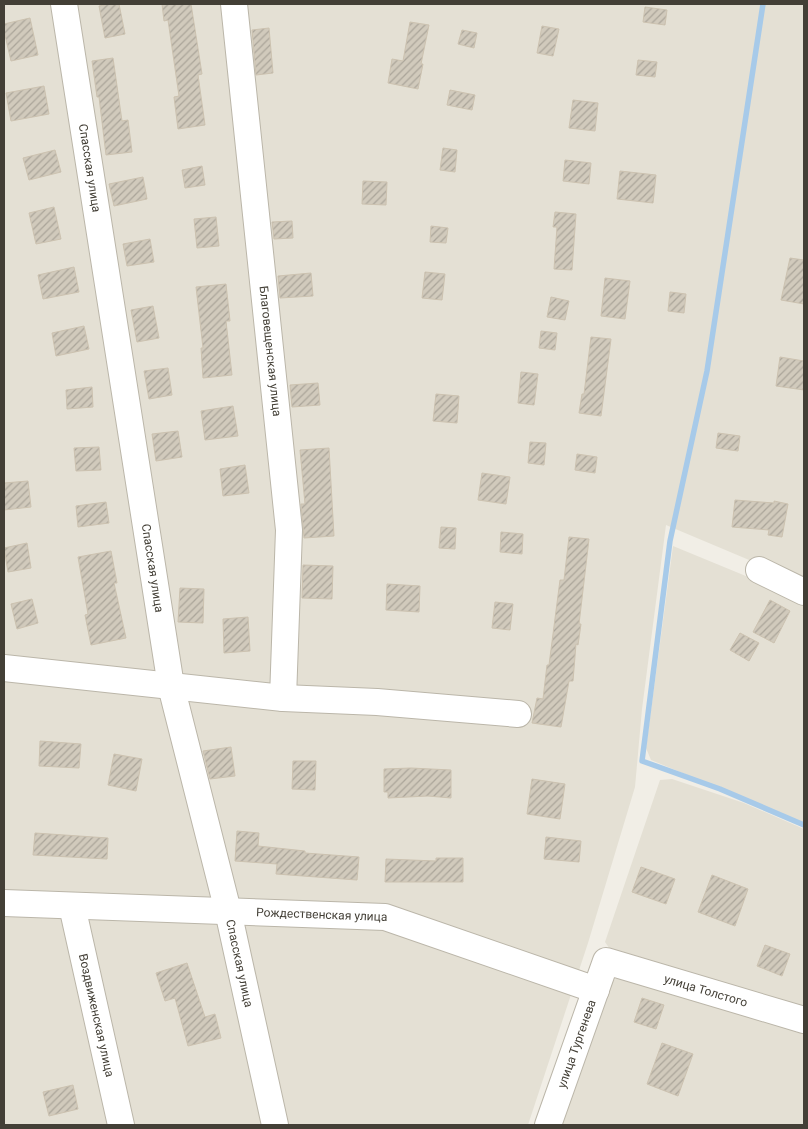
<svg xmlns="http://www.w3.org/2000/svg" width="808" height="1129" viewBox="0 0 808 1129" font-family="Roboto,sans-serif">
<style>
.residential{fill:#e4e0d4}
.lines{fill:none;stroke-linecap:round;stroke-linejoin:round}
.stream{stroke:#a7cae9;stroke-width:5.5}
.building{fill:url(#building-hatch);stroke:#ccc2b0}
.minor-casing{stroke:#bbb6a9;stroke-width:28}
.minor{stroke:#fff;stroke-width:26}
.labels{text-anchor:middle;stroke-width:4;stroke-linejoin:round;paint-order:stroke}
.street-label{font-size:12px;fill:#433f36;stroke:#fff}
</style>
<defs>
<pattern id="building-hatch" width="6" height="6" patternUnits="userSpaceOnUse" patternTransform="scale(1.25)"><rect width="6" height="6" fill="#d1cabc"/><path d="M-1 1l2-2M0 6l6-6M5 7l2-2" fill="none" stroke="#aba59a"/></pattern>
</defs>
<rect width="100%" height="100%" fill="#f1eee6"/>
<path class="residential" d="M 4,4 L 804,4 L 804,583 L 666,525 L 642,709 L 635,787 L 588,943 L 528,1125 L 4,1125 Z
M 673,546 L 804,600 L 804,823 L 651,760 L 646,748 Z
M 672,779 L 744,803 L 804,829 L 804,1015 L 614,955 L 605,942 L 660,780 Z
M 622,977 L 804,1032 L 804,1125 L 553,1125 L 613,980 Z"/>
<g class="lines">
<path class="stream" d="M 763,4 L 707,371 L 670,541 L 642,761 L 720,789 L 804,825"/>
</g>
<path class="building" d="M 109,4 L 119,4 L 125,34 L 105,38 L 99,6 Z
M 162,4 L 191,4 L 202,74 L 198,75 L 205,125 L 178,129 L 174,97 L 179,96 L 168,20 L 164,21 Z
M 645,7 L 667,10 L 665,25 L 643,22 Z
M 30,18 L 38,55 L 11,61 L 4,31 L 4,24 Z
M 410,22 L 429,25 L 421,64 L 423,64 L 418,89 L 388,83 L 392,59 L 403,61 Z
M 542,26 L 559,29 L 553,56 L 537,53 Z
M 269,28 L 273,73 L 256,75 L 252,30 Z
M 462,30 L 477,33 L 474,48 L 458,44 Z
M 113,58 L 122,121 L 128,120 L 132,152 L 106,155 L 99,97 L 97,97 L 92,61 Z
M 638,60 L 657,62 L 655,77 L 636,75 Z
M 44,86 L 49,114 L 11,121 L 6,93 Z
M 450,90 L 475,95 L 472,110 L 447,105 Z
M 573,100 L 598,103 L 595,131 L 569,128 Z
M 443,148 L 457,150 L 455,172 L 440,170 Z
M 55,150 L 61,172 L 29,180 L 23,158 Z
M 565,160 L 591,163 L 589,184 L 563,181 Z
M 202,166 L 205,185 L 185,188 L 182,170 Z
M 620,171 L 656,175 L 653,203 L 617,199 Z
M 143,177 L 147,199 L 114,206 L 109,184 Z
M 363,181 L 387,182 L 386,205 L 362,204 Z
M 54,207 L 61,239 L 36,244 L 29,213 Z
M 555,212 L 576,214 L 572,270 L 554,269 L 557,227 L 553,227 Z
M 216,217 L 219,246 L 197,248 L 194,219 Z
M 292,221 L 293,238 L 274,239 L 272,222 Z
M 431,226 L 448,228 L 446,243 L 430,242 Z
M 150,239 L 154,262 L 127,266 L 123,244 Z
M 790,258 L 804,260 L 804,304 L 781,300 Z
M 74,267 L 79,292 L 43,299 L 38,275 Z
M 425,272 L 445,274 L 442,300 L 422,298 Z
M 311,273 L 313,296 L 280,298 L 278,276 Z
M 605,278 L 630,281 L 625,319 L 601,316 Z
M 226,284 L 230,321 L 226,321 L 232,375 L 203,378 L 201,348 L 203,348 L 196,287 Z
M 670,292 L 686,294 L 684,313 L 668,311 Z
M 551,297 L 569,301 L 565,320 L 547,317 Z
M 153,306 L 159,338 L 137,342 L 131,310 Z
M 84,326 L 89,349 L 56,356 L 52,333 Z
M 541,331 L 557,333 L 555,350 L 539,348 Z
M 591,337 L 611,339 L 601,416 L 579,413 L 582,394 L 584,394 Z
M 780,357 L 804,361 L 804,390 L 776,386 Z
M 168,368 L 172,395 L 149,399 L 144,371 Z
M 521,372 L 538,374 L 534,405 L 518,403 Z
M 318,383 L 320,405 L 292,407 L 290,385 Z
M 92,387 L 93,407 L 67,409 L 66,390 Z
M 436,394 L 459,396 L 457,423 L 433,421 Z
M 233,406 L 238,436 L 205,440 L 201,411 Z
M 178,431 L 182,457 L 156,461 L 152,434 Z
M 718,433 L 740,436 L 738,451 L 716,448 Z
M 530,442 L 546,443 L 544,465 L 528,463 Z
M 99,447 L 101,470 L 76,471 L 74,448 Z
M 329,448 L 334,536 L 304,538 L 301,504 L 305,504 L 300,450 Z
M 577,454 L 597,457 L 595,473 L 575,470 Z
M 245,465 L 249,493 L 223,496 L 220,469 Z
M 482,473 L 510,477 L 506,504 L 478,500 Z
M 28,481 L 31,507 L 4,510 L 4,483 Z
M 735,500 L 774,503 L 774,501 L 788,504 L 782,537 L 768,535 L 769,530 L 732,527 Z
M 106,502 L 109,523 L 78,527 L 76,506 Z
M 441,527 L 456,528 L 455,549 L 439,548 Z
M 501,532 L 523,534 L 522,554 L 500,552 Z
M 569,537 L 589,539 L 579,624 L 581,624 L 578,645 L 576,644 L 573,681 L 569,681 L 561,727 L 532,723 L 537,698 L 543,699 L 547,665 L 549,665 L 560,580 L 564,580 Z
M 27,543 L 31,568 L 8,572 L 4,548 Z
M 111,551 L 117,583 L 114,583 L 126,638 L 91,645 L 85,615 L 88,614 L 78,557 Z
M 303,565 L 333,566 L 332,599 L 302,598 Z
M 387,584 L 420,586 L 419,612 L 386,610 Z
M 180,588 L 204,589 L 203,623 L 178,622 Z
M 32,599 L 38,623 L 17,629 L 11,604 Z
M 770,600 L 790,611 L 774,643 L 753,632 Z
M 495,602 L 513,604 L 510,630 L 492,628 Z
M 248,617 L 250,651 L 224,653 L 223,619 Z
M 740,633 L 759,643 L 749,661 L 730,650 Z
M 40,741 L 81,744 L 79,768 L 39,766 Z
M 231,747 L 235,776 L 210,779 L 203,751 Z
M 114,754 L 142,759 L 136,791 L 108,785 Z
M 293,761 L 316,761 L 315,790 L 292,789 Z
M 411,768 L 451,770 L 451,798 L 428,796 L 388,798 L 388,792 L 384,792 L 384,769 Z
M 532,779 L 565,784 L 560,819 L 527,814 Z
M 237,831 L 259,833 L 258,846 L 305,851 L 305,853 L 359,857 L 357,880 L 276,874 L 277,864 L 235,861 Z
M 35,833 L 108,838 L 107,859 L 33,855 Z
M 546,837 L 581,841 L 579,862 L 544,859 Z
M 436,858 L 463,858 L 463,882 L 385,882 L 386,859 L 436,861 Z
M 641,867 L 675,879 L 666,904 L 632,892 Z
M 712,875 L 748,889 L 735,926 L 698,912 Z
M 765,945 L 790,954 L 782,976 L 757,966 Z
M 187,963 L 205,1017 L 215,1014 L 221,1038 L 188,1046 L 175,998 L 165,1001 L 156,973 Z
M 642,998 L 664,1005 L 656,1029 L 634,1022 Z
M 662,1043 L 693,1054 L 678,1096 L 647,1084 Z
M 73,1085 L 78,1109 L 49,1116 L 43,1092 Z"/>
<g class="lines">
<g class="minor-casing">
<g id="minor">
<path id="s1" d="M 64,4 L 171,686 L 228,911 L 275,1125"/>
<path id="s2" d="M 234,4 L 289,530 L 283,698"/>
<path d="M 759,570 L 804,592"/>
<path d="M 4,668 L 283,698 L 377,702 L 518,714"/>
<path id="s3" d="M 4,903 L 385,917 L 596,990"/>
<path id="s4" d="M 72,906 L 121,1125"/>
<path id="s5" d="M 548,1125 L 606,961 L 804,1020"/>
</g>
</g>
<use href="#minor" class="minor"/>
</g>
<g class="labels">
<g class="street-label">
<text dy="4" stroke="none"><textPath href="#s1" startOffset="166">Спасская улица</textPath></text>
<text dy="4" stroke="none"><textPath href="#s2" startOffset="349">Благовещенская улица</textPath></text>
<text dy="4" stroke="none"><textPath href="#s1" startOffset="571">Спасская улица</textPath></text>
<text dy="4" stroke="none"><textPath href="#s3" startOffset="318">Рождественская улица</textPath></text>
<text dy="4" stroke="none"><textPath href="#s1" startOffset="976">Спасская улица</textPath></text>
<text dy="4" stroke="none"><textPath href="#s5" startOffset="278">улица Толстого</textPath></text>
<text dy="4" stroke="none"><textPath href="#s4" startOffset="112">Воздвиженская улица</textPath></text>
<text dy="4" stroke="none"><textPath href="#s5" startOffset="86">улица Тургенева</textPath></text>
</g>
</g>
<rect width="808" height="1129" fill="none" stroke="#433f36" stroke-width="10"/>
</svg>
